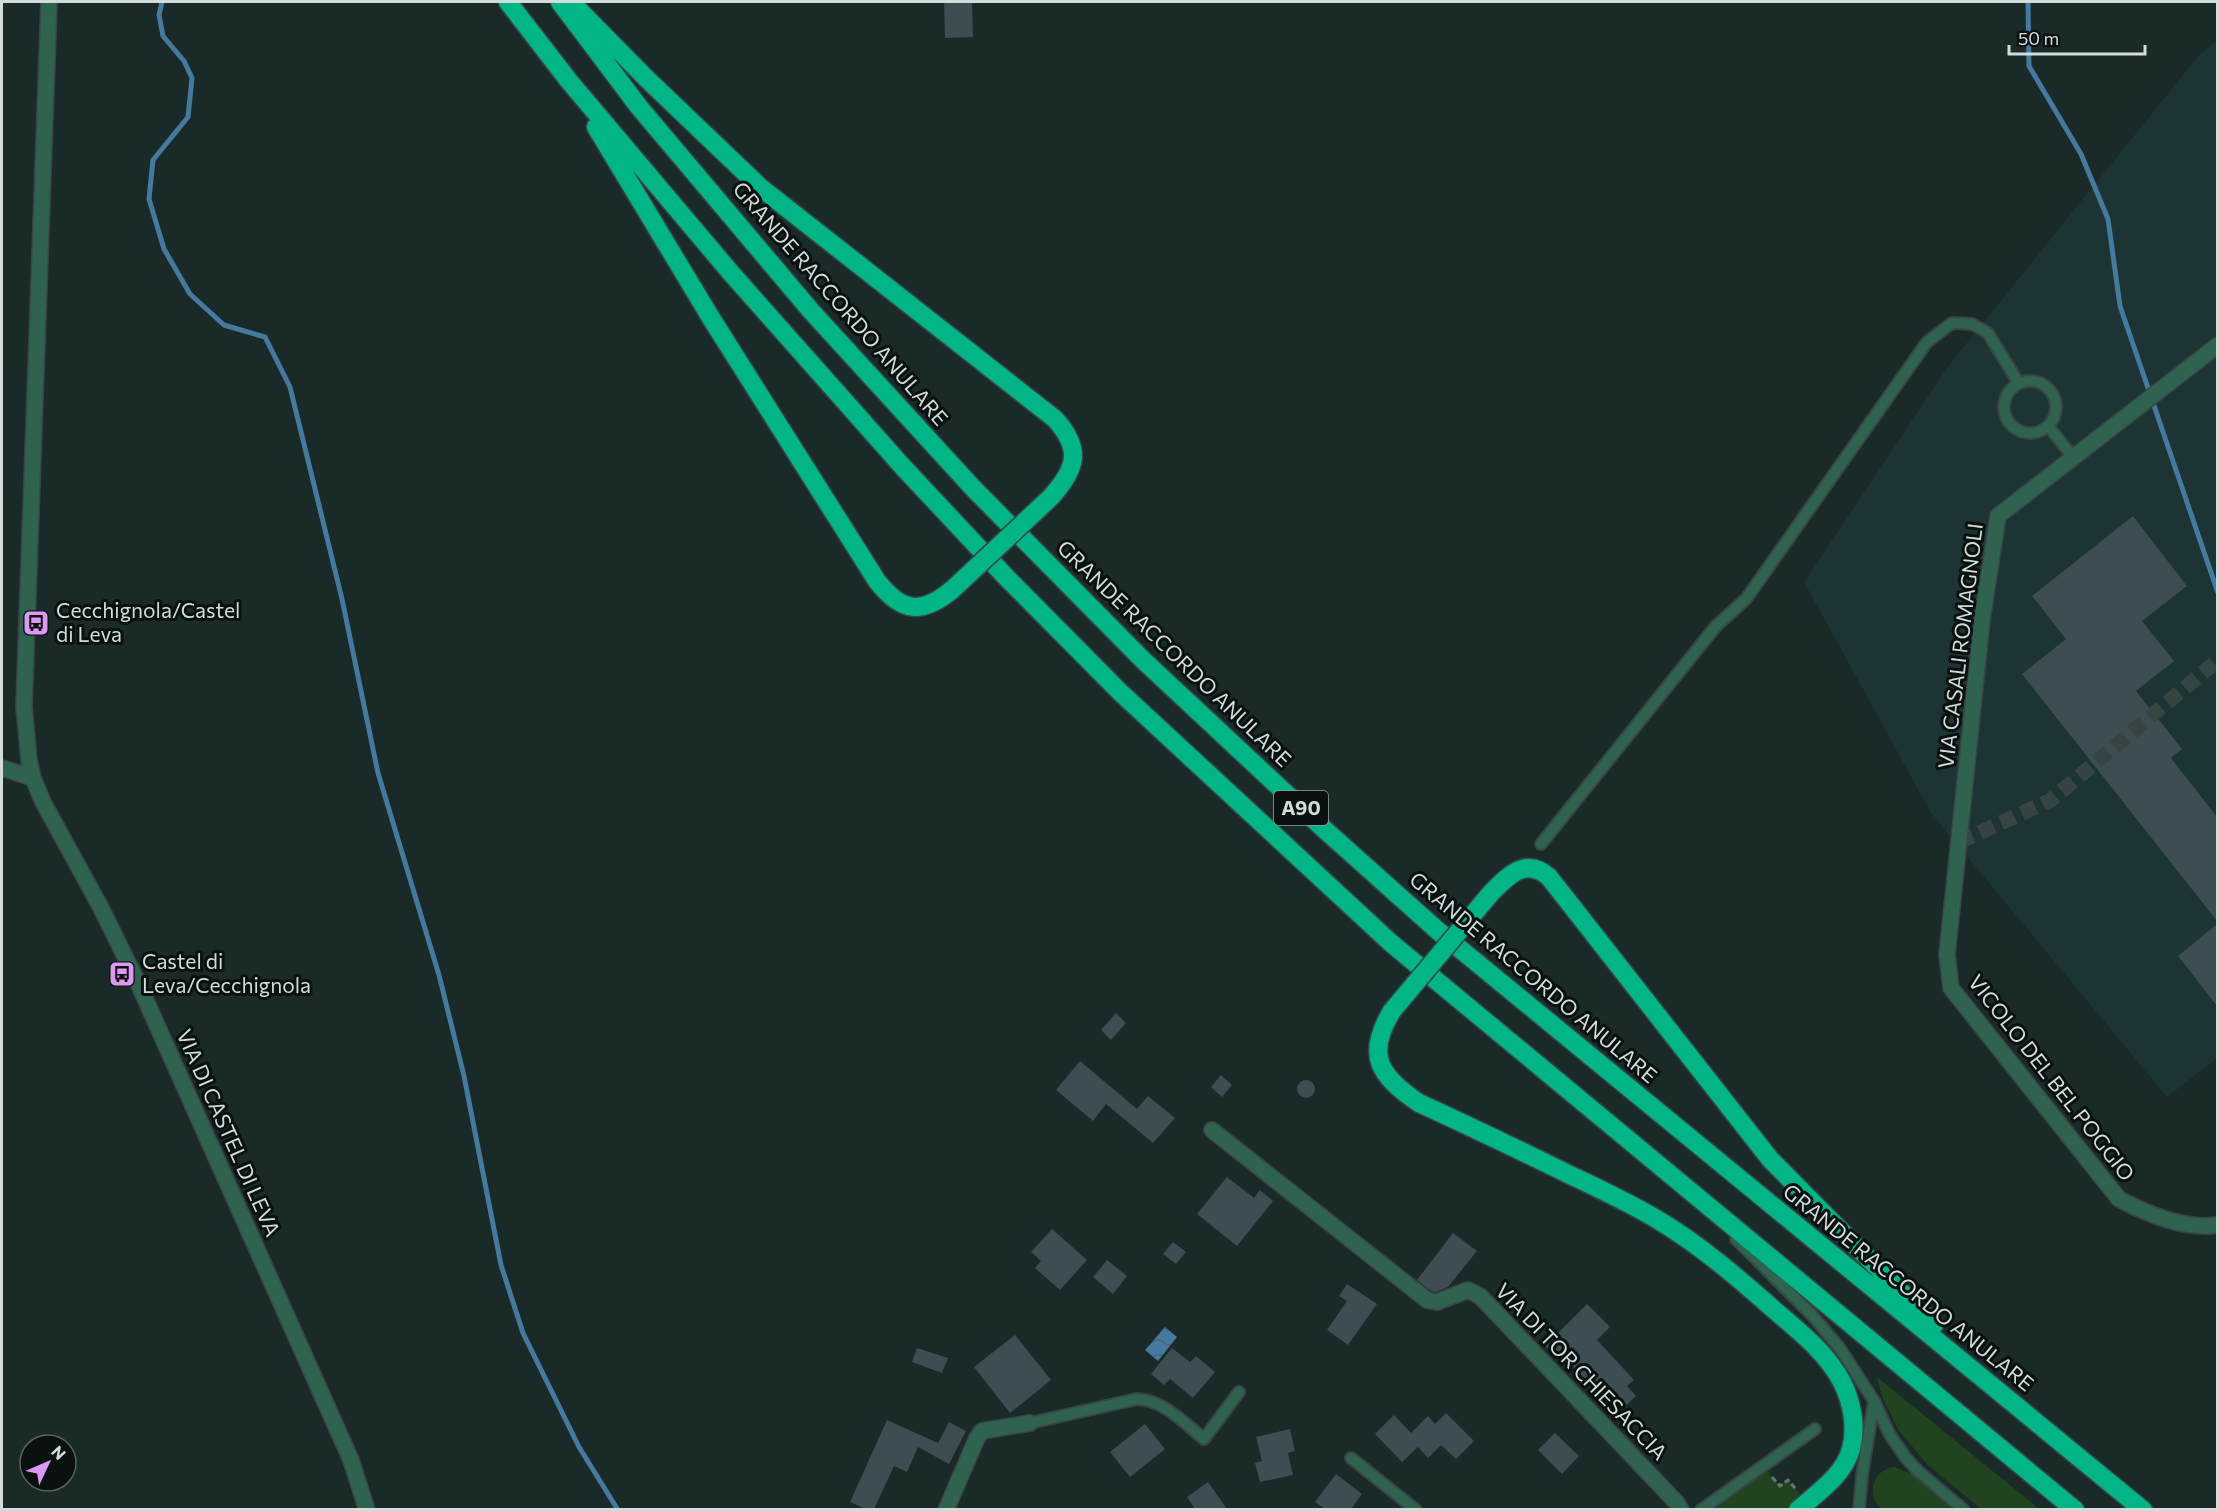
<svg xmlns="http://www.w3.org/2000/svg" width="2219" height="1511" viewBox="0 0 2219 1511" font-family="Commissioner,sans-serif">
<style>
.built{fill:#1c3433}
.green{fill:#22431f}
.water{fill:url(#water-waves)}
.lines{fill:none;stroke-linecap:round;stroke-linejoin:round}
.stream{stroke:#46799e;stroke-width:5}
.building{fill:#3d4d52}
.minor-tunnel{stroke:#364544;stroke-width:15;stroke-dasharray:15 8;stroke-linecap:butt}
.service-casing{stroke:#374645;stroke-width:14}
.minor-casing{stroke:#374645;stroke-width:18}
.tertiary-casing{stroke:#374645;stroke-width:18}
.motorway-casing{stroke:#374645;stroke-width:21}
.path{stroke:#667473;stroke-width:3;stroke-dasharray:6 3;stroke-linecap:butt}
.service{stroke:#306250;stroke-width:10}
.minor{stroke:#306250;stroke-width:15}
.tertiary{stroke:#306250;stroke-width:15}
.motorway{stroke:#01b587;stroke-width:18}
.motorway-bridge-casing{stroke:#374645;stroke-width:21;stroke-linecap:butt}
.motorway-bridge{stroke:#01b587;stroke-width:18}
.labels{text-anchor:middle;stroke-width:6;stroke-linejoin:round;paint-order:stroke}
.shield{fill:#0a1110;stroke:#969f9e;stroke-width:1.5}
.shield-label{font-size:20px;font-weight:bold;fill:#d2dcdb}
.street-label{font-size:21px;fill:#d2dcdb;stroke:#0a1110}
.poi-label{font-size:21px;fill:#d2dcdb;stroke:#0a1110;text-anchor:start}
</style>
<defs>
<pattern id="water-waves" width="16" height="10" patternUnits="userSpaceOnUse" patternTransform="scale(1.5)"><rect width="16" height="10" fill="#46799e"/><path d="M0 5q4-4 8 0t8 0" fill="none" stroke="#436379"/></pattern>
</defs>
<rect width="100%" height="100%" fill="#1a2a29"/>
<path class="built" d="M 2217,41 L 2217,1058 L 2167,1097 L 1931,813 L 1804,582 L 1949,365 L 2200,54 Z"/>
<path class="green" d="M 1877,1377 L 2027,1499 L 2039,1509 L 1981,1509 L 1928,1465 L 1899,1431 L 1883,1399 Z
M 1763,1466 L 1780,1486 L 1788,1480 L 1802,1496 L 1798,1509 L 1701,1510 Z
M 1894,1467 L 1912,1474 L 1957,1509 L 1881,1509 C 1866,1495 1872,1470 1894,1467 Z"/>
<path class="water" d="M 1165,1327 L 1177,1337 L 1158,1361 L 1145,1350 Z"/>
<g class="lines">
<path class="stream" d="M 162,2 L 159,15 L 163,36 L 184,61 L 192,78 L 188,117 L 153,160 L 149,199 L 164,249 L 190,294 L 224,325 L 265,337 L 290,387 L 342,599 L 378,773 L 439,975 L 464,1076 L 501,1265 L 523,1333 L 579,1447 L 618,1510
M 2028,2 L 2029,66 L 2081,154 L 2108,219 L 2120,306 L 2218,593"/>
</g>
<path class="building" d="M 944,2 L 972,2 L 973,37 L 945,38 Z
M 2133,516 L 2187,586 L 2142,621 L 2174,661 L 2136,691 L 2182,749 L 2171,758 L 2217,817 L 2217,921 L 2022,674 L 2066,639 L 2032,596 Z
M 2217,924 L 2217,1006 L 2178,956 Z
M 1116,1013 L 1126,1023 L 1111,1040 L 1101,1030 Z
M 1080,1061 L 1137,1109 L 1148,1096 L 1175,1118 L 1153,1143 L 1106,1104 L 1093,1121 L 1056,1090 Z
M 1221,1075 L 1232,1085 L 1222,1097 L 1211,1087 Z
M1297 1089a9 9 0 1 1 18 0a9 9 0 1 1-18 0Z
M 1227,1177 L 1254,1198 L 1260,1190 L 1273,1201 L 1237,1246 L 1197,1214 Z
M 1052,1229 L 1087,1260 L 1060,1290 L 1035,1268 L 1041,1261 L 1031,1252 Z
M 1453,1233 L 1477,1251 L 1448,1287 L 1436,1292 L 1431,1291 L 1417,1280 Z
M 1173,1242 L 1186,1252 L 1176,1264 L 1163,1254 Z
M 1107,1260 L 1127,1276 L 1113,1294 L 1093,1277 Z
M 1347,1284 L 1377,1304 L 1348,1345 L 1327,1330 L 1347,1301 L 1339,1296 Z
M 1587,1304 L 1610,1327 L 1597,1340 L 1634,1380 L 1627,1386 L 1636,1396 L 1617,1414 L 1572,1365 L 1567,1369 L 1545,1346 Z
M 1015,1335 L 1051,1380 L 1010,1413 L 974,1367 Z
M 917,1348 L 948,1358 L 942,1373 L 912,1362 Z
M 1172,1348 L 1190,1362 L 1196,1356 L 1215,1372 L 1193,1398 L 1170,1379 L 1164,1385 L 1151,1374 Z
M 1446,1413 L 1474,1441 L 1456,1459 L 1441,1445 L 1428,1458 L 1418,1447 L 1402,1462 L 1375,1434 L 1394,1415 L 1411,1433 L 1428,1416 L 1435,1424 Z
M 887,1420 L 938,1443 L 949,1422 L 966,1431 L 949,1464 L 918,1447 L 907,1472 L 894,1466 L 874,1509 L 866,1509 L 850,1502 Z
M 1145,1424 L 1165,1449 L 1130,1477 L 1110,1452 Z
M 1290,1429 L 1295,1451 L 1288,1453 L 1293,1475 L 1260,1482 L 1255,1463 L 1262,1461 L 1256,1437 Z
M 1555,1433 L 1579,1456 L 1562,1474 L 1538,1450 Z
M 1336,1474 L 1362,1494 L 1351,1509 L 1325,1509 L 1315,1502 Z
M 1208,1482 L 1227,1509 L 1195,1509 L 1187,1497 Z"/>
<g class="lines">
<path class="minor-tunnel" d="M 1959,842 L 2051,800 L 2218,660"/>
<g class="service-casing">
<path id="service" d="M2004 407a26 26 0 1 1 52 0a26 26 0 1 1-52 0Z
M 2049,427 L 2073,457
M 1541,844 L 1716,626 L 1746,599 L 1927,342 L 1952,323 L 1972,324 L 1988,333 L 2018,382
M 1736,1239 L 1811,1314 L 1839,1347 L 1874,1401 L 1890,1435 L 1906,1458 L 1918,1471 L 1964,1510
M 1030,1423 L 1137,1399 C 1164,1400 1184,1423 1204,1439 L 1239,1392
M 1351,1458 L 1416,1510
M 1701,1510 L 1815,1429
M 1859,1510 L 1862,1476 L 1874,1401"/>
</g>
<g class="minor-casing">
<path id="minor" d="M 2218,345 L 1998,516 L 1982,620 L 1947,955 L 1951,988 L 2119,1199 C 2147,1214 2184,1230 2218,1225
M 1212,1130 L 1427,1300 L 1437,1302 L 1468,1290 L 1480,1296 L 1677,1503 L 1681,1510
M 946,1510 L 977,1438 L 982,1431 L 1030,1423"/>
</g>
<g class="tertiary-casing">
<path id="tertiary" d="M 49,2 L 24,707 L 29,760 L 33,778 L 43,802 L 100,906 L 139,985 L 351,1460 L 367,1510
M 2,768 L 33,778"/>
</g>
<g class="motorway-casing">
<path id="motorway" d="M 508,2 L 569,81 L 731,273 L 903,467 L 1006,577 L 1120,692 L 1391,943 L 2075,1510
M 560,2 L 639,107 L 812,312 L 973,488 L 1143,660 L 1324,829 L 1437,930 L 2143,1510
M 577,8 L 647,79 L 760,187 L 1055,419 C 1082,449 1077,468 1051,497
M 596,127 L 711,318 L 877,581 C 902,613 922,615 953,589
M 1491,893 C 1508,876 1526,856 1549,877 L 1770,1159 L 1934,1325
M 1392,1011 C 1365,1055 1379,1076 1419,1103 C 1467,1125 1515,1148 1562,1171 C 1597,1188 1631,1203 1663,1223 C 1702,1247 1737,1277 1771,1307 C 1797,1330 1825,1350 1842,1382 C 1852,1402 1857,1427 1851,1449 C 1844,1475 1818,1492 1798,1510"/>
</g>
<path class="path" d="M 1772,1477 L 1780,1486 L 1788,1480 L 1795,1488"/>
<use href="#service" class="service"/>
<use href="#minor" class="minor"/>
<use href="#tertiary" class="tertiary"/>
<use href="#motorway" class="motorway"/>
<g class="motorway-bridge-casing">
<path id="motorway-bridge" d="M 953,589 L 1051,497
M 1392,1011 L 1491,893"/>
</g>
<use href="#motorway-bridge" class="motorway-bridge"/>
</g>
<defs>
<g id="bus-square" transform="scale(1.35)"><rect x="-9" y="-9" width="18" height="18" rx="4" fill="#dc99f4" stroke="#0a1110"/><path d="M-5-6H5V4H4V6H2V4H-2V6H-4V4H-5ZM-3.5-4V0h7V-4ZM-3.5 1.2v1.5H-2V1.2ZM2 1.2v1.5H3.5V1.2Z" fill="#111"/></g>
</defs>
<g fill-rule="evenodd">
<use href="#bus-square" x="36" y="623"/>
<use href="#bus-square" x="122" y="974"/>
</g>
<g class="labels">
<rect class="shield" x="1274" y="791" width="54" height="34" rx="4.5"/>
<g class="shield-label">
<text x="1301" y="815">A90</text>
</g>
<g class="street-label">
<text transform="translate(840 304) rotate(49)" y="7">GRANDE RACCORDO ANULARE</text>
<text transform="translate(1961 646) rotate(-83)" y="7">VIA CASALI ROMAGNOLI</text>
<text transform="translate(1174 654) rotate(44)" y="7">GRANDE RACCORDO ANULARE</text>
<text transform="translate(1533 978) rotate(40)" y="7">GRANDE RACCORDO ANULARE</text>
<text transform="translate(2051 1078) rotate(52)" y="7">VICOLO DEL BEL POGGIO</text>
<text transform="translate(228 1133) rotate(66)" y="7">VIA DI CASTEL DI LEVA</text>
<text transform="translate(1908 1288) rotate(39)" y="7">GRANDE RACCORDO ANULARE</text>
<text transform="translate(1581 1372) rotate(46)" y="7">VIA DI TOR CHIESACCIA</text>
</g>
<g class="poi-label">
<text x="56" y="618">Cecchignola/Castel<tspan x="56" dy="24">di Leva</tspan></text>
<text x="142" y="969">Castel di<tspan x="142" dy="24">Leva/Cecchignola</tspan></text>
</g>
</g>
<rect width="2219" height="1511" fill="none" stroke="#d2dcdb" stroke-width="6"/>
<g transform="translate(48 1463) rotate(46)"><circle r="28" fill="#0a1110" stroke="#5a6261" stroke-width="1.5"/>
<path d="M0-4.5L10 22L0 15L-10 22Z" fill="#dc99f4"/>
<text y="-9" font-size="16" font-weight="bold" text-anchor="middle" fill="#d2dcdb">N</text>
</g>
<path d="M2009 45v9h136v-9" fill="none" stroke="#d2dcdb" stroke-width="3"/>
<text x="2018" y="45" font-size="18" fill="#d2dcdb" stroke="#0a1110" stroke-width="4.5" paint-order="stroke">50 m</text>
</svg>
